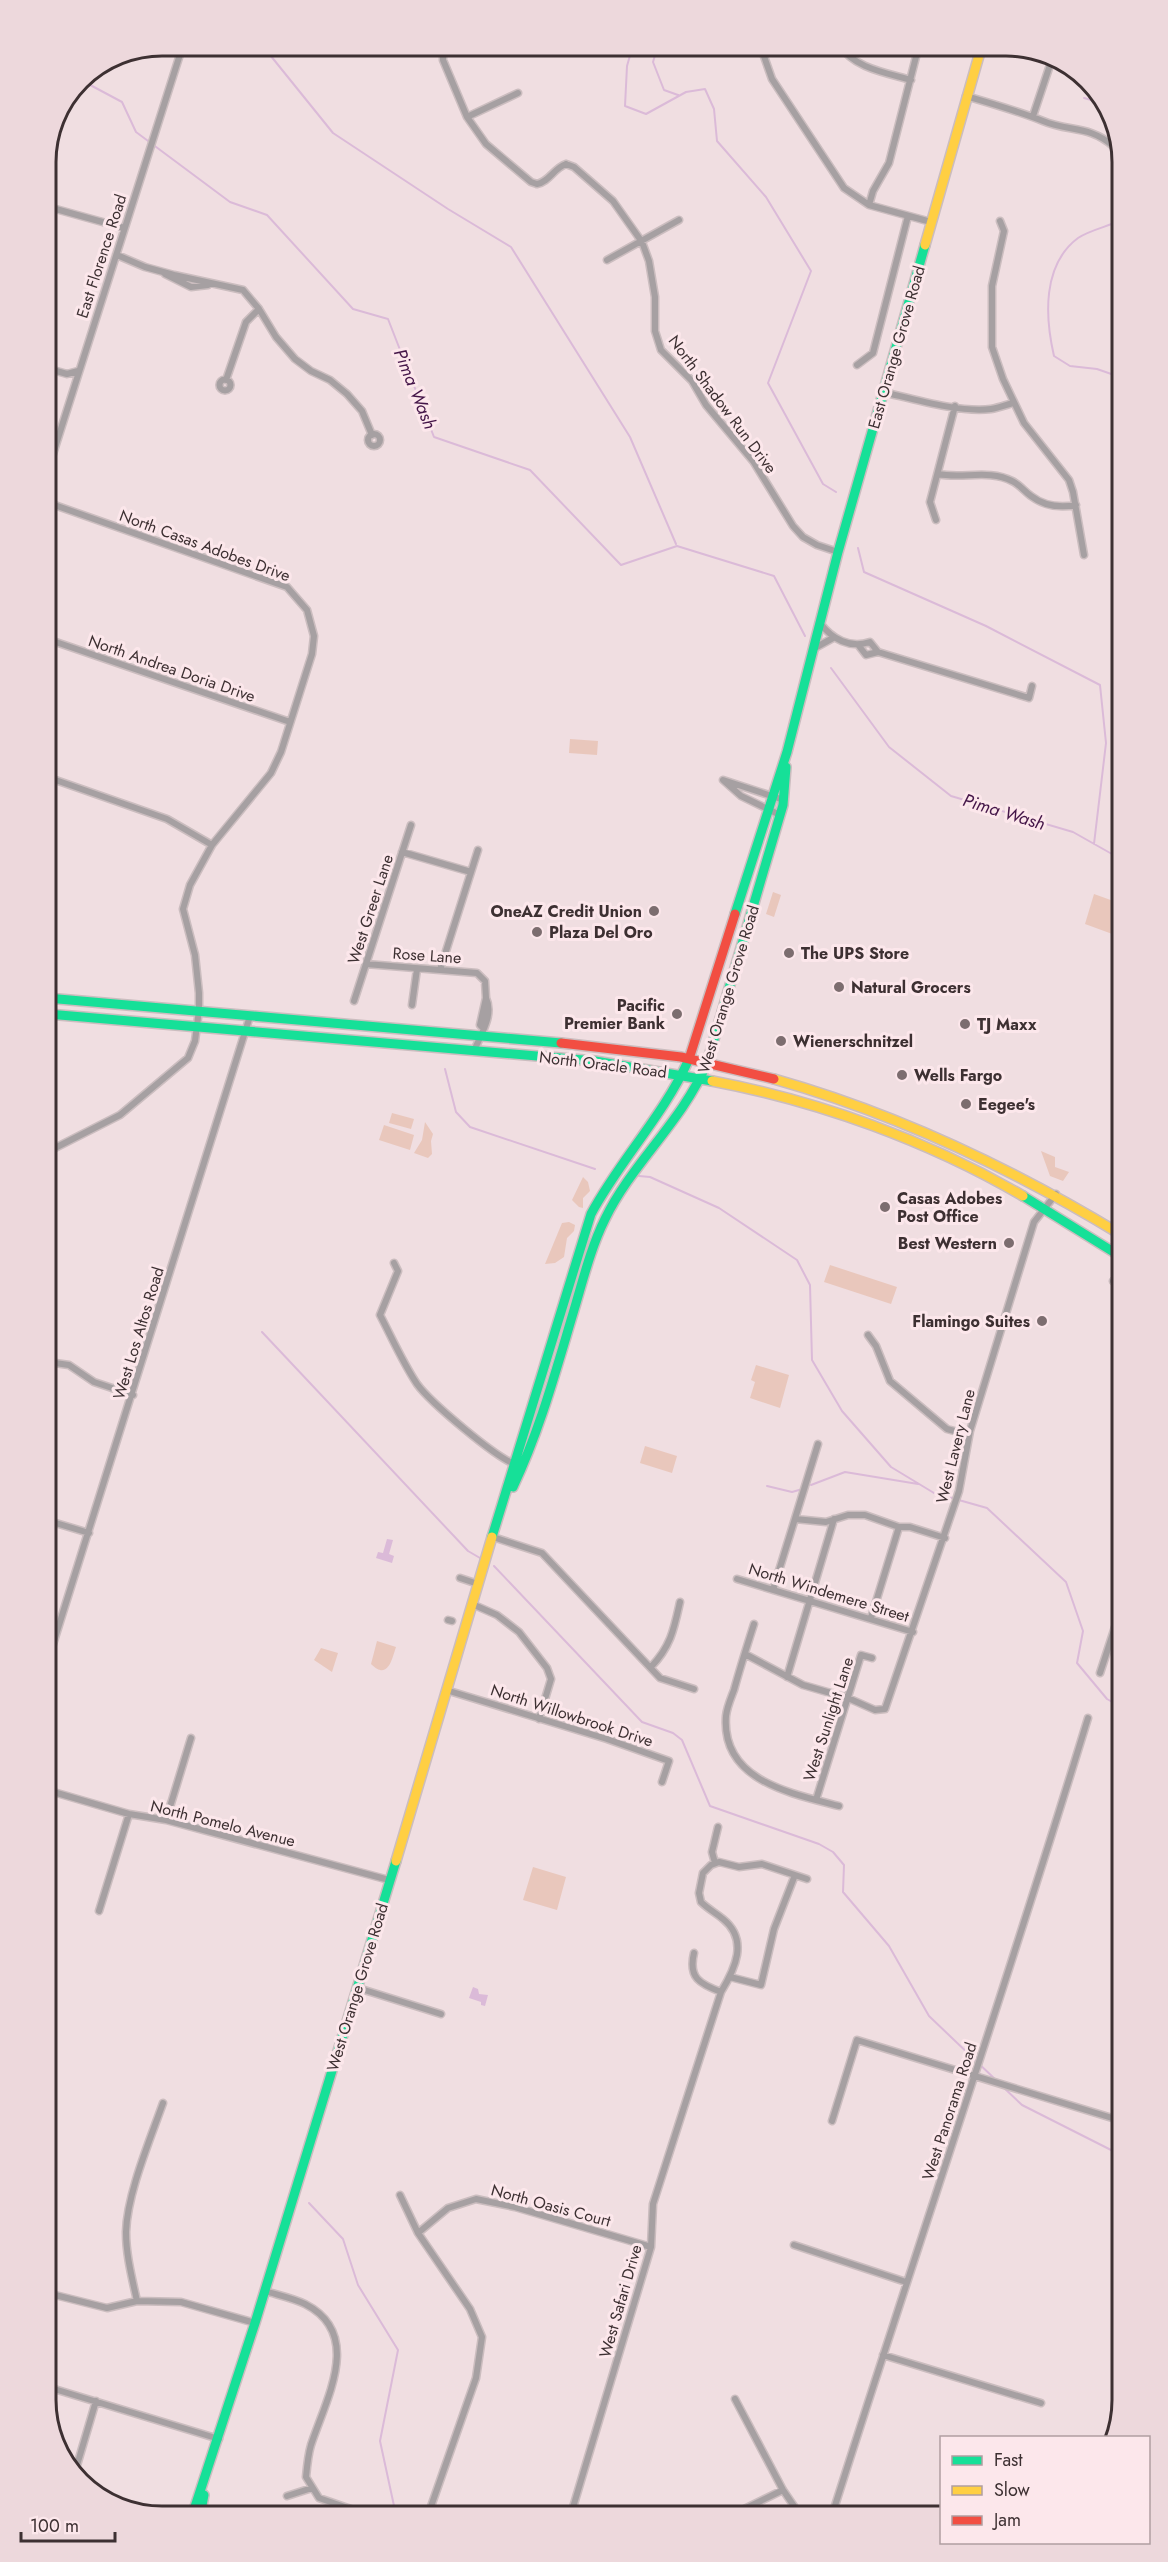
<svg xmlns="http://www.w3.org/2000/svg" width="1168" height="2562" viewBox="0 0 1168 2562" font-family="Jost,sans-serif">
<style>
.green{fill:#e9c7bc}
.water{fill:#dbbad8}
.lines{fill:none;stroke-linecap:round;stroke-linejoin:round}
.stream{stroke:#dbbad8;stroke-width:2}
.street-casing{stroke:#cbbdbf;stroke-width:9}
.fast-casing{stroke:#cbbdbf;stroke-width:12}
.slow-casing{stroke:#cbbdbf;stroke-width:12}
.jam-casing{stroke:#cbbdbf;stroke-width:12}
.street{stroke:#a6a0a2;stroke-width:6}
.fast{stroke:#16e098;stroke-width:9}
.slow{stroke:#ffcf43;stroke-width:9}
.jam{stroke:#f24e42;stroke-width:9}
.poi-dot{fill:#7c6d6f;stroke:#fce7eb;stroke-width:2}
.labels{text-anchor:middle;stroke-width:6;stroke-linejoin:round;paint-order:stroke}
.street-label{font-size:16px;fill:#3d3032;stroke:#fce7eb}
.poi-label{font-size:16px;font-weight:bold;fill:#3d3032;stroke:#fce7eb;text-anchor:start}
.water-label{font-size:18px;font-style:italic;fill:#441548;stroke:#fce7eb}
.rim{fill:none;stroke:#3d3032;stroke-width:3}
</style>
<rect width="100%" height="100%" fill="#f0dee1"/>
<path class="green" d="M 570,739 L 598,741 L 597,755 L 569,753 Z
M 773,892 L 781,895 L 774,917 L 766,914 Z
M 1094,894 L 1119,903 L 1119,923 L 1115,935 L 1085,924 Z
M 392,1113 L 414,1119 L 411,1129 L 389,1123 Z
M 425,1122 L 433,1134 L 431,1141 L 432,1154 L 428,1158 L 414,1153 L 422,1140 Z
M 384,1125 L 414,1135 L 410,1150 L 379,1140 Z
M 1041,1151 L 1055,1157 L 1055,1167 L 1069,1172 L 1063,1181 L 1050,1176 Z
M 583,1177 L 588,1182 L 590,1191 L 583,1198 L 583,1208 L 579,1207 L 572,1200 Z
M 569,1222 L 575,1225 L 574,1231 L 567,1238 L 564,1257 L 555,1263 L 545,1264 L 562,1223 Z
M 830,1265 L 897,1287 L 891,1304 L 824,1282 Z
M 756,1365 L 789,1375 L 780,1408 L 750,1398 L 755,1382 L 751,1380 Z
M 645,1446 L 677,1456 L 672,1473 L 640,1463 Z
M 377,1641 L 396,1647 C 392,1659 388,1681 371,1664 Z
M 321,1648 L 338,1653 L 332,1672 L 314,1660 Z
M 533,1867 L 566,1877 L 557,1910 L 523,1900 Z"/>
<path class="water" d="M 387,1539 L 393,1540 L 389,1554 L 394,1556 L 392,1563 L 376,1558 L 378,1552 L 383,1553 Z
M 473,1987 L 478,1989 L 479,1994 L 488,1995 L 485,2006 L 481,2005 L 481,2002 L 469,1998 Z"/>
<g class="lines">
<path class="stream" d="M 262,45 L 333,133 L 448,209 L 511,247 L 630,437 L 676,544
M 633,45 L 627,66 L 625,106 L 646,114 L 686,92 L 705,89 L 714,109 L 717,141 L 766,197 L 811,271 L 768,383 L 823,484 L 836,492
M 658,45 L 653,62 L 664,90 L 678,95
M 79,79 L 122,102 L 136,132 L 230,202 L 267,215 L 353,309 L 388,319 L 434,437 L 530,470 L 621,565 L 677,546 L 774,576 L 805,636
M 1084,98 L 1102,103
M 1117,222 C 1105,227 1088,231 1078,238 C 1042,265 1045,317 1054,356 L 1070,366 L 1097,369 L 1117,376
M 858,548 L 864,572 L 986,626 L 1100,685 L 1106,743 L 1094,844
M 831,668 L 889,747 L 951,796 L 1073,832 L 1119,858
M 445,1069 L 456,1112 L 470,1127 L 595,1169
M 639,1176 L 650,1177 L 719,1208 L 797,1260 L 810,1285 L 812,1360 L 842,1411 L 891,1467 L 934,1493 L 987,1508 L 1066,1582 L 1083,1631 L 1077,1663 L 1107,1699 L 1121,1707
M 262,1332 L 468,1551 L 480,1558
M 811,1485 L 845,1472 L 918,1484
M 767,1486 L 792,1492 L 799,1490
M 494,1566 L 642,1722 L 673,1733 L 682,1740 L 710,1806 L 819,1844 L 833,1852 L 844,1865 L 843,1892 L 889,1946 L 929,2016 L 997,2081
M 1003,2087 L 1022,2105 L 1117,2153 L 1122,2159
M 309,2203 L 343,2239 L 358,2285 L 398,2350 L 380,2441 L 396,2515"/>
<g class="street-casing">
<path id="street" d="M 760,45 L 772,79 L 844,188 L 869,205 L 931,222
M 840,45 C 853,68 887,73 911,80
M 443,51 L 443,60 L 467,117 L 486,144 L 531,182 L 537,184
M 966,96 C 993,104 1018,111 1043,121 C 1069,132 1089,125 1113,146
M 1033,116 L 1052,59
M 467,117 L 518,93
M 566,164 L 574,167 L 613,201 L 642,242 L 649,261 L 655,297 L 655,331 L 661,350 L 692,381 L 706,405 L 753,461 L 793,526 L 803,537 L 817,545 L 838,552
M 537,184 C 549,182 554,168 566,164
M 869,205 L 873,191 L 889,163 L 919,45
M 45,206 L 124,228
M 1000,221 L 1004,231 L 992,286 L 992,347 L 1003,379 L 1024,423 L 1069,480 L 1073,492 L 1084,555
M 117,255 L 145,267 L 174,275 L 243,290 L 259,309 L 276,337 L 295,359 L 311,371 L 330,380 L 347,394 L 362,411 L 372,435
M 607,260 L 679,220
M 165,274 L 191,287 L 208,285
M 857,365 L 873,353 L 908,216
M 46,368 L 67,374 L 78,371
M219.5 385a5.5 5.5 0 1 1 11 0a5.5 5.5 0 1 1-11 0Z
M 226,380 L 246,322 L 259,309
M 883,392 C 913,399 960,413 991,409 C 998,408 1006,405 1013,403
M368 440a6 6 0 1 1 12 0a6 6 0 1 1-12 0Z
M 938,474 C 962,479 990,469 1012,481 C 1019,484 1024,491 1031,496 C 1044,506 1060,508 1076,505
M 46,476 L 183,45
M 46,502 L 287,587 L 307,610 L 314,636 L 312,654 L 281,752 L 271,773 L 212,845 L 190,885 L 183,909 L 195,955 L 199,993 L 199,1010 L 195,1041 L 188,1058 L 120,1115 L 53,1149 L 48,1149
M 936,520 L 930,502 L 955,406
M 820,623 C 832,639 850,649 870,642 L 878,652
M 47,639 L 290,722
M 859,646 L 866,655 L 878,652 L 1029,698 L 1032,686
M 813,649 L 833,638
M 47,777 L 167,819 L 212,845
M 780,815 L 741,796 L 723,780 L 784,800
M 402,852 L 471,872
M 366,964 L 477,973 L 485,981 L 486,998
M 440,970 L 478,850
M 354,1001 L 411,825
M 412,1005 L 417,969
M 474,1051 C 481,1034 494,1015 486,998 L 480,1025 L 483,1028
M 394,1263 L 398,1271 L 380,1315 C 392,1338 403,1363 417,1384 C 430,1402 497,1459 517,1465
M 1113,1281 L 1120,1286
M 868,1335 L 876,1346 L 890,1381 L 947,1429 L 969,1435
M 48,1362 L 69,1365 L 94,1382 L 133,1395
M 795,1519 L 826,1522 L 848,1515 L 865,1515 L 899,1527 L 910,1527 L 945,1538
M 49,1521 L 89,1533
M 493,1537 L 542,1553 L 660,1678 L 694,1689
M 460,1578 L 478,1584
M 737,1579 L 913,1632
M 773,1590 L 818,1444
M 472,1604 L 497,1615 L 519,1632 L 547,1668 L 551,1679 L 539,1719
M 871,1618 L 899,1527
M 448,1620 L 452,1621
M 754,1624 C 747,1646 740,1668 734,1690 C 731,1698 727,1707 726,1716 C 721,1780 789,1793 839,1806
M 745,1654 L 803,1685 L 848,1698 L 875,1710 L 885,1709 L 959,1491 L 970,1431 L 1034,1222 L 1056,1194
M 49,1657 L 250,1016
M 651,1667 C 671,1646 674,1629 680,1602
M 1100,1673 L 1121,1609
M 787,1677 L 834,1519
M 446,1690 L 607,1739 L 669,1761 L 662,1782
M 50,1791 L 129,1814 L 166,1820 L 389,1880
M 816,1800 L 861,1655 L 872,1658
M 166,1820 L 191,1738
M 715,1863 L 712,1852 L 718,1827
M 99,1911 L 129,1814
M 694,1953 C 688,1978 700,1984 721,1992
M 730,1977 L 761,1985 L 774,1929 L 795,1875
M 358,1988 L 441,2014
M 832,2121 L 857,2040 L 1122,2121
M 400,2195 L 418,2233 L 470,2309 L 482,2337 L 476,2378 L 428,2515
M 418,2233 L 448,2208 L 476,2199 L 515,2207 L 651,2247
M 794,2245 L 906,2282
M 265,2291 C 278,2295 293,2298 305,2304 C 364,2334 326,2399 311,2445 C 308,2455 307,2466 306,2477 L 319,2498 L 368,2515
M 51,2294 L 107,2308 L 137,2301 L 181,2302 L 255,2323
M 137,2301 C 132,2278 126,2255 126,2232 C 127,2194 150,2140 163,2103
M 883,2355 L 1041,2403
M 51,2388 L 219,2439
M 735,2399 L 783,2490 L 798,2512
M 75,2472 L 96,2401
M 287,2496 L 312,2488
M 833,2512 C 917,2247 1007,1984 1088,1718
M 736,2513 L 783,2490
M 571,2514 L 651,2247 L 653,2204 L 721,1992 C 735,1969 749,1940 723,1919 C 716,1913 708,1909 701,1902 L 699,1893 L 703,1873 L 711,1865 L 719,1862 L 739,1867 L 762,1864 L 807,1879"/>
</g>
<g class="fast-casing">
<path id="fast" d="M 735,914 L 787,752 L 838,552 L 925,245
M 47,998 L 561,1043
M 48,1014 L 595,1061 L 712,1081
M 707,1063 L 783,805 L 786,767
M 1023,1196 L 1120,1256
M 513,1487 C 540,1430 556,1370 574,1310 C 583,1280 591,1247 605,1219 C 632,1163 682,1122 707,1063
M 492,1537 L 591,1214 C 620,1160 664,1115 689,1059
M 192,2516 L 255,2323 L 396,1861
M 200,2516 L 204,2495"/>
</g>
<g class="slow-casing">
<path id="slow" d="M 925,245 L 982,45
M 774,1079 C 898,1114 1011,1168 1120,1234
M 712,1081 C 819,1101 929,1141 1023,1196
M 396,1861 L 492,1537"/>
</g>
<g class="jam-casing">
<path id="jam" d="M 561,1043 L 681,1057 L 774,1079
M 689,1059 L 735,914"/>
</g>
<use href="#street" class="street"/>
<use href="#fast" class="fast"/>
<use href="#slow" class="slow"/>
<use href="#jam" class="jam"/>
</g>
<g class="poi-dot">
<circle cx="654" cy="911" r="6"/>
<circle cx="537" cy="932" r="6"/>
<circle cx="789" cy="953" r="6"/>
<circle cx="839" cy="987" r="6"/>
<circle cx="677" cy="1014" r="6"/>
<circle cx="965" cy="1024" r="6"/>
<circle cx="781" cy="1041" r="6"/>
<circle cx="902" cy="1075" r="6"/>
<circle cx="966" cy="1104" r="6"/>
<circle cx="885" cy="1207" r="6"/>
<circle cx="1009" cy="1243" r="6"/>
<circle cx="1042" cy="1321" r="6"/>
</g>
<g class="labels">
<g class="street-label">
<text transform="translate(101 256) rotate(-72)" y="6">East Florence Road</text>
<text transform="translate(896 347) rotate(-74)" y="6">East Orange Grove Road</text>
<text transform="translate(723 404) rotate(53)" y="6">North Shadow Run Drive</text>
<text transform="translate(205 545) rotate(20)" y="6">North Casas Adobes Drive</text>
<text transform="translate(172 668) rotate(19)" y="6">North Andrea Doria Drive</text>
<text transform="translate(370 909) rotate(-72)" y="6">West Greer Lane</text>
<text transform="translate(427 955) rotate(4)" y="6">Rose Lane</text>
<text transform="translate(728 989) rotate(-73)" y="6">West Orange Grove Road</text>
<text transform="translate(603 1064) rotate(7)" y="6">North Oracle Road</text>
<text transform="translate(138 1333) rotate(-73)" y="6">West Los Altos Road</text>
<text transform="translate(955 1446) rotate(-76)" y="6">West Lavery Lane</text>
<text transform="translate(829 1592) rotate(17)" y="6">North Windemere Street</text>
<text transform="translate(572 1715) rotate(18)" y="6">North Willowbrook Drive</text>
<text transform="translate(828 1719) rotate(-72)" y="6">West Sunlight Lane</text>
<text transform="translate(223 1823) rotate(14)" y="6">North Pomelo Avenue</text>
<text transform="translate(357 1987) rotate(-73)" y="6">West Orange Grove Road</text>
<text transform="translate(949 2111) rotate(-72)" y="6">West Panorama Road</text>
<text transform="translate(551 2205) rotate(15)" y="6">North Oasis Court</text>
<text transform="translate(620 2301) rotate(-74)" y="6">West Safari Drive</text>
</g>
<g class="poi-label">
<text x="642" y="917" text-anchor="end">OneAZ Credit Union</text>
<text x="549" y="938">Plaza Del Oro</text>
<text x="801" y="959">The UPS Store</text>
<text x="851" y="993">Natural Grocers</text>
<text x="665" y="1011" text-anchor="end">Pacific<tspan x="665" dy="18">Premier Bank</tspan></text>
<text x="977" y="1030">TJ Maxx</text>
<text x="793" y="1047">Wienerschnitzel</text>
<text x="914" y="1081">Wells Fargo</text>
<text x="978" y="1110">Eegee's</text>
<text x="897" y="1204">Casas Adobes<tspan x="897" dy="18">Post Office</tspan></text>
<text x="997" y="1249" text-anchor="end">Best Western</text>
<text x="1030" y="1327" text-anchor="end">Flamingo Suites</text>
</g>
<g class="water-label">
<text transform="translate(415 389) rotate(68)" y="6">Pima Wash</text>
<text transform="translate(1004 812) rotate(17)" y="6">Pima Wash</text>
</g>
</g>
<path d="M0 0H1168V2562H0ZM162 56H1006A106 106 0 0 1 1112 162V2400A106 106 0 0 1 1006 2506H162A106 106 0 0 1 56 2400V162A106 106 0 0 1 162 56Z" fill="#edd8dc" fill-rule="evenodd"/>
<path class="rim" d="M162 56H1006A106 106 0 0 1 1112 162V2400A106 106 0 0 1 1006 2506H162A106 106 0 0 1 56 2400V162A106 106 0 0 1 162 56Z"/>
<rect x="940" y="2436" width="210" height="108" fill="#fce7eb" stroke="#b09ea1" stroke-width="1.5"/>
<rect x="952" y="2456" width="30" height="9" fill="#16e098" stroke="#b09ea1" stroke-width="1.5"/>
<text x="994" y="2466" font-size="18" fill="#3d3032">Fast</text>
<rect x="952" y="2486" width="30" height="9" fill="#ffcf43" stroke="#b09ea1" stroke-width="1.5"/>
<text x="994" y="2496" font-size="18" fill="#3d3032">Slow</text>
<rect x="952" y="2516" width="30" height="9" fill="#f24e42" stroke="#b09ea1" stroke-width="1.5"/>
<text x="994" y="2526" font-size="18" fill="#3d3032">Jam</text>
<path d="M21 2532v9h94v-9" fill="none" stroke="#3d3032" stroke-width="3"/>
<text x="30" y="2532" font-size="18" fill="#3d3032" stroke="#fce7eb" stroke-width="4.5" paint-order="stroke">100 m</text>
</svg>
